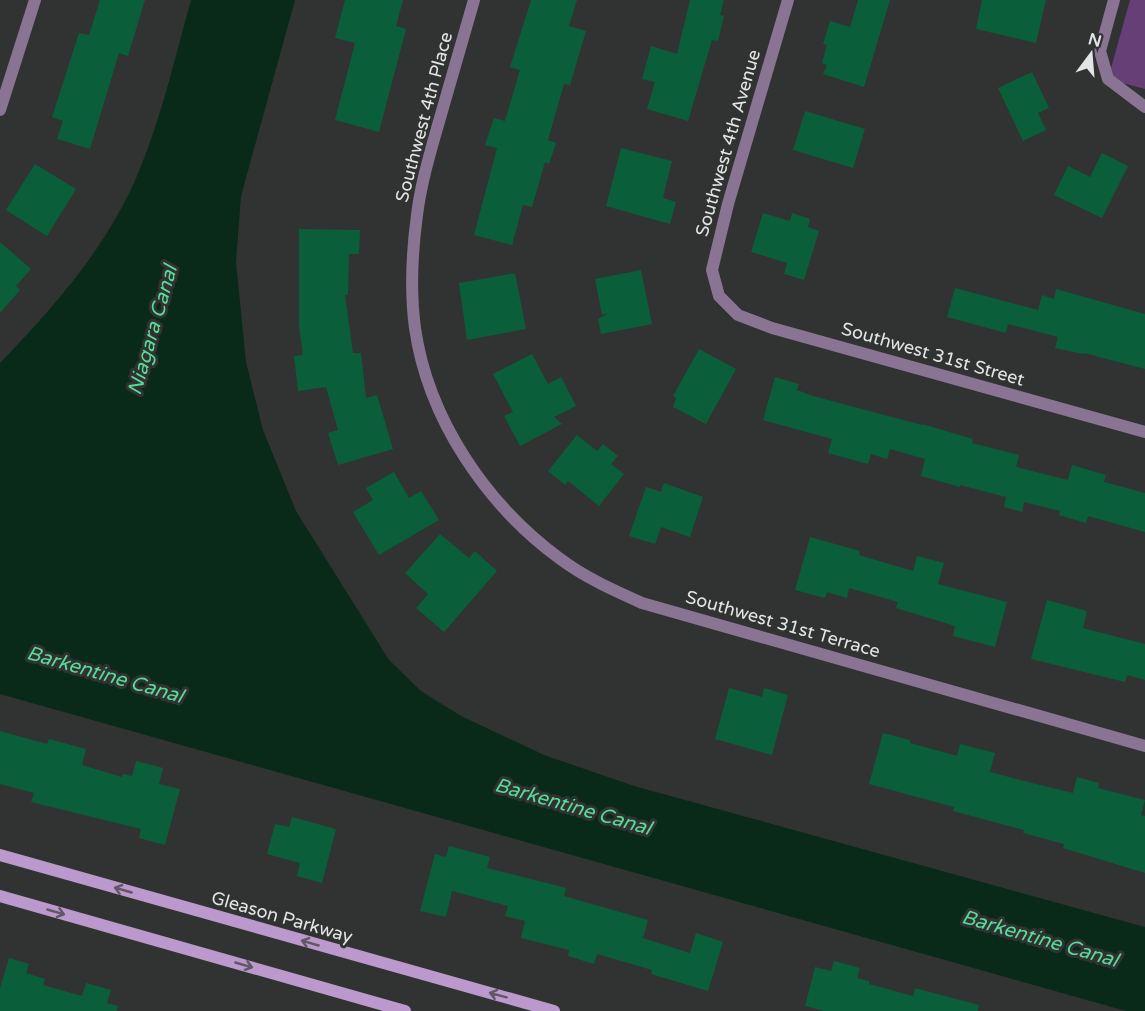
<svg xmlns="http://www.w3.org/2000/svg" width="1145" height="1011" viewBox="0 0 1145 1011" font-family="'Varela Round',sans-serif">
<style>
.green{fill:#653f75}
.water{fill:#092919}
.building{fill:#0a5f3a}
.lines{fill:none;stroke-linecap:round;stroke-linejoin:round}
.street{stroke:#8a7494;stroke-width:12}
.secondary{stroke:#bc99cc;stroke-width:12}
.oneway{stroke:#615767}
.labels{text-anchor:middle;stroke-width:6;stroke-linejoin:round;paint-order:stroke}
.street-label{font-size:18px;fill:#e3e5e4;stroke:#303331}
.water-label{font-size:20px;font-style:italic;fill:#58db98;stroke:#303331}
</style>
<rect width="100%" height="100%" fill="#303331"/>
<path class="green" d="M 1130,0 L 1145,0 L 1145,89 L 1108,79 Z"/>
<path class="water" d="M 191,0 L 295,0 L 241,196 L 236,262 L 246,362 L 263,430 L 296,511 L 389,660 L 421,691 L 461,716 L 544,755 L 634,786 L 1145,927 L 1145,1011 L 1126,1011 L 0,694 L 0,363 C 56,305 108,246 139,171 C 162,116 175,57 191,0 Z"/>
<path class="building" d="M 100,0 L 145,0 L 128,56 L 119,53 L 90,149 L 57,139 L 63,121 L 52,117 L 79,33 L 89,35 Z
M 345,0 L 403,0 L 396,26 L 406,29 L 379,132 L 335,120 L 355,43 L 335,38 Z
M 531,0 L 577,0 L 569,26 L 586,31 L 570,85 L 564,84 L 548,140 L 556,143 L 549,164 L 545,162 L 532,207 L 523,205 L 512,245 L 474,235 L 497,148 L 485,145 L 494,118 L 505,121 L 520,70 L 510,67 Z
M 690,0 L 724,0 L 720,15 L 724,16 L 718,41 L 712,40 L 688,121 L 647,109 L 655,82 L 642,79 L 651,46 L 677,54 Z
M 858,0 L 890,0 L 864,87 L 823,74 L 827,65 L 822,63 L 827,45 L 823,44 L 830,21 L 850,27 Z
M 982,0 L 1046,0 L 1036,43 L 976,29 Z
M 1032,72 L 1049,108 L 1038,113 L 1046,130 L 1023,141 L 998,88 Z
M 805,111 L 865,129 L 853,168 L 793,150 Z
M 621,148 L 672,161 L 663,198 L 676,202 L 670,224 L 606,206 Z
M 1102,153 L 1128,166 L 1102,218 L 1054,195 L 1068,166 L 1090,177 Z
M 35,164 L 76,189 L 47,236 L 6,210 Z
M 763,213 L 790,221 L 792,213 L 810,219 L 808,227 L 819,231 L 804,280 L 784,274 L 787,263 L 751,252 Z
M 299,229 L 360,230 L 359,254 L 349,254 L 348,295 L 345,295 L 353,353 L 361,353 L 366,398 L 377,395 L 393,449 L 338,465 L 328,433 L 338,430 L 326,387 L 298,391 L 294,356 L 303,355 L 299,327 Z
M 0,242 L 31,269 L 16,286 L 20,290 L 0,313 Z
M 641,270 L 652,324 L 601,334 L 598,319 L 609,313 L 602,315 L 595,279 Z
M 515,273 L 526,329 L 467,340 L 459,283 Z
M 955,288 L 1038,310 L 1042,295 L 1054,299 L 1056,289 L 1145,314 L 1145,369 L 1084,353 L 1083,354 L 1055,348 L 1058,337 L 1008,324 L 1006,333 L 947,317 Z
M 699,349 L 736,369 L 706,424 L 673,407 L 676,398 L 673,396 Z
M 532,354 L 548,384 L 561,377 L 576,406 L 554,417 L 562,424 L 520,446 L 504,416 L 513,412 L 493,374 Z
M 775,377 L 799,384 L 797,390 L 813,396 L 922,425 L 922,424 L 973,439 L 972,443 L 1019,455 L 1016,467 L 1068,480 L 1072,465 L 1106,475 L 1104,482 L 1145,493 L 1145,532 L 1088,516 L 1086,523 L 1059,515 L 1060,511 L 1024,502 L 1022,512 L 1004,507 L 1006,497 L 960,485 L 960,487 L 921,476 L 925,459 L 890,449 L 887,459 L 871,454 L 868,464 L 828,453 L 832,439 L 763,420 Z
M 577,435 L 597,451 L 603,444 L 618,456 L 611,464 L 624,474 L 599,506 L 568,481 L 565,485 L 548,471 Z
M 394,472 L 409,498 L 421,491 L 439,520 L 379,555 L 353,512 L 373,500 L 366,488 Z
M 664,483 L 703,497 L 690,537 L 661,527 L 655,544 L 629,536 L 646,487 L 661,492 Z
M 440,534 L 469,558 L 475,551 L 497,571 L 444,632 L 416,608 L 428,594 L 405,573 Z
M 810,537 L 860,551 L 859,555 L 913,571 L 917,556 L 944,563 L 938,584 L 1007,602 L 995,647 L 953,636 L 955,626 L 896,608 L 898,602 L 849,588 L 847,598 L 827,592 L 825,598 L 795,590 Z
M 1047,600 L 1087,611 L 1083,628 L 1145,644 L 1145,680 L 1127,675 L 1125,682 L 1031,659 Z
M 729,688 L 762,697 L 764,688 L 788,695 L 772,755 L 715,739 Z
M 0,731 L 47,744 L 49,739 L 86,749 L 82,765 L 122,777 L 123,774 L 132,776 L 136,761 L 163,768 L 159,784 L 180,789 L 165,845 L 139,838 L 141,829 L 31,802 L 34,793 L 0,784 Z
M 883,733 L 910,740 L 910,743 L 957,756 L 960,744 L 995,753 L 990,772 L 1036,784 L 1073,793 L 1077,777 L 1099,783 L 1098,788 L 1145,800 L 1141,815 L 1145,816 L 1145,873 L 1063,848 L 1064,844 L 1023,833 L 1024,830 L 953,811 L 954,807 L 869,784 Z
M 292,817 L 336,829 L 322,883 L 297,876 L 300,863 L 267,854 L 275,824 L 289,827 Z
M 449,846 L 490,857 L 487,868 L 566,888 L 564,896 L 648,920 L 643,938 L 690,953 L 696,933 L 723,942 L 708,991 L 651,974 L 652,970 L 597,954 L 594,964 L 568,956 L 569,950 L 521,938 L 525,921 L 505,916 L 508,906 L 452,891 L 446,917 L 420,911 L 435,854 L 446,857 Z
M 9,958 L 29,964 L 26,973 L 45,979 L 43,985 L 82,996 L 86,983 L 111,990 L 107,1003 L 118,1006 L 117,1011 L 0,1011 L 0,988 Z
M 834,961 L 860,968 L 857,978 L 869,981 L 869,984 L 913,996 L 915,988 L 979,1005 L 978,1011 L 824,1011 L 805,1006 L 815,967 L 831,971 Z"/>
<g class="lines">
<path class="street" d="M 474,0 C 463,39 451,79 440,118 C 431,150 421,182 417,215 C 412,252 410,291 415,328 C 428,419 486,504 559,558 C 584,577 613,590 642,603 L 1145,746
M 788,0 L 728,204 L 712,270 L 719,296 L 738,315 L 772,328 L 1145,432
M 1114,0 L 1100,51 L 1108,79 L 1145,107
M 0,110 L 35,0"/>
<path class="secondary" d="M 0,855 L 554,1011
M 0,896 L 405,1011"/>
</g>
<defs><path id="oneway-shaft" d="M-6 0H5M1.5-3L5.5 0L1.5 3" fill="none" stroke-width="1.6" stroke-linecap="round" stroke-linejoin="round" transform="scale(1.5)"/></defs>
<g class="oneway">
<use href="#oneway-shaft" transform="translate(123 890) rotate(-164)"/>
<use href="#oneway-shaft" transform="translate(56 912) rotate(16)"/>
<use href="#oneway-shaft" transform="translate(310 943) rotate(-164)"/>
<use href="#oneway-shaft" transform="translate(244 965) rotate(16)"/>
<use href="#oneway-shaft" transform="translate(498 995) rotate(-165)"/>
</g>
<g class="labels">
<g class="street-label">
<text transform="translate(424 117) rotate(-75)" y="6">Southwest 4th Place</text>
<text transform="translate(728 143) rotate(-74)" y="6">Southwest 4th Avenue</text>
<text transform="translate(933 354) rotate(16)" y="6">Southwest 31st Street</text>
<text transform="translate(783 624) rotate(16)" y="6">Southwest 31st Terrace</text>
<text transform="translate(282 917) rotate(16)" y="6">Gleason Parkway</text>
</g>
<g class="water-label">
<text transform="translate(152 330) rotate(-74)" y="7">Niagara Canal</text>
<text transform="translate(105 674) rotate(16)" y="7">Barkentine Canal</text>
<text transform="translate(573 806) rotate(16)" y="7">Barkentine Canal</text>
<text transform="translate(1040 938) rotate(16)" y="7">Barkentine Canal</text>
</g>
</g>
<g transform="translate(1091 54) rotate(16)" stroke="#303331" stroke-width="4.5" paint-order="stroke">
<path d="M0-4.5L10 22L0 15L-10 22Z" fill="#e3e5e4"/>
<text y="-9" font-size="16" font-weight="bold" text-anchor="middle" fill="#e3e5e4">N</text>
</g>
</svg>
